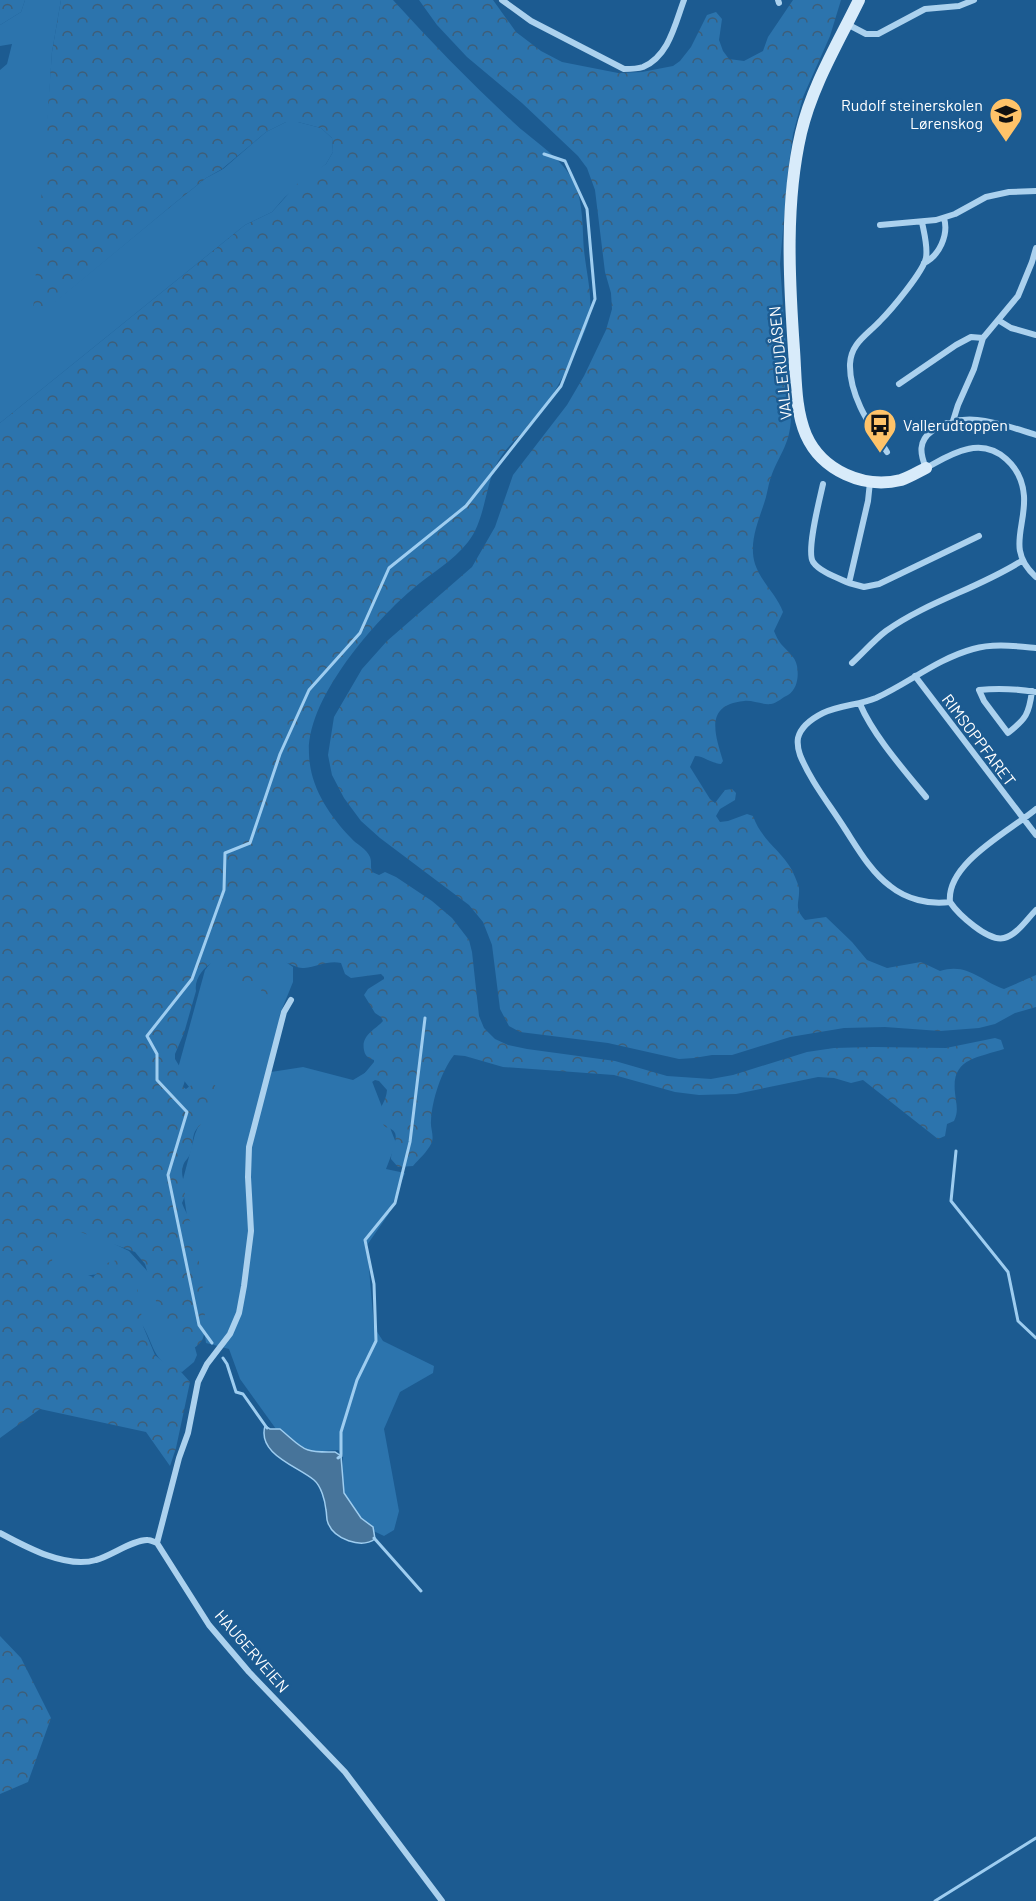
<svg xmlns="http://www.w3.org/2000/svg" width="1036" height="1901" viewBox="0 0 1036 1901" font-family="Barlow,sans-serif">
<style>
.grass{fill:#2c74ad}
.forest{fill:url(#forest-crowns)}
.water{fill:#47749a;stroke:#9ecdf0;stroke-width:1.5}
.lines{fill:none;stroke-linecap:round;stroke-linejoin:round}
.stream{stroke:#9ecdf0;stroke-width:3}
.street{stroke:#abd1ee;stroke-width:6}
.secondary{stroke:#d8ebfa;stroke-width:12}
.labels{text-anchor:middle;stroke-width:5;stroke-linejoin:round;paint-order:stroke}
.poi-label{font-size:16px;fill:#fff;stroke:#1c5b91;text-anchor:end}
.street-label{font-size:16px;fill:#fff;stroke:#1c5b91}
</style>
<defs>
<pattern id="forest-crowns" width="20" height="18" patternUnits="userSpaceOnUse" patternTransform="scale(1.5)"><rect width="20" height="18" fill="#2c74ad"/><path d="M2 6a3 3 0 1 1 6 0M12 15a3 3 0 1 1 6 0" fill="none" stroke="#3e5e78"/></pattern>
</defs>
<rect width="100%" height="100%" fill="#1c5b91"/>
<path class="grass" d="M 25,0 L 61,0 L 52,52 L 35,318 L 176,202 L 206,178 L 223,169 L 266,132 L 286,122 L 298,122 L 321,128 L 332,138 L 333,152 L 326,164 L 285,197 L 272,212 L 245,225 L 0,423 L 0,70 L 7,64 L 12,44 L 0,46 L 0,25 L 21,12 Z
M 280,958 L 293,967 L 293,982 L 280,1014 L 271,1072 L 303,1067 L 353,1080 L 368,1071 L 396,1143 L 386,1169 L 405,1173 L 388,1215 L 367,1245 L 374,1327 L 383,1341 L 434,1366 L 433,1373 L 400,1392 L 384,1429 L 399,1511 L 394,1530 L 384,1536 L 365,1527 L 341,1498 L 343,1455 L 338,1450 L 309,1452 L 276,1429 L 240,1379 L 229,1349 L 206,1343 L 182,1183 L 195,1134 L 206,1108 L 177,1072 L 205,970 L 213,960 Z
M 67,1221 L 129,1251 L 151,1275 L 194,1344 L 197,1355 L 194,1362 L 182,1372 C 150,1363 155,1342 139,1320 C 128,1304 111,1289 98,1274 L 61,1280 L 43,1278 L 48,1231 Z"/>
<path class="forest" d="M 0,0 L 25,0 L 21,12 L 0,25 Z
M 61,0 L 393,0 C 431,42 471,83 513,122 C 532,140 558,155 571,177 C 584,198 582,226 584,250 C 586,271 592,293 590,314 C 588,332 555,394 543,410 C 528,430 506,444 495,467 C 485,490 484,522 468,542 C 453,561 433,572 415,587 C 375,620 306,699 309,754 C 310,787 329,815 351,838 C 356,844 367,849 370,857 C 372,862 370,867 372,872 L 379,875 L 385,872 L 396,877 L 432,901 L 452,918 L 469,940 L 472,952 L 479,1016 L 484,1028 L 495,1039 L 508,1045 L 527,1049 L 615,1061 L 667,1076 L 711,1079 L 733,1075 L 807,1052 L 834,1048 L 873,1047 L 946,1048 L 995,1038 L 1001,1040 L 1004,1049 C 977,1058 951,1058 955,1093 C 956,1103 959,1111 954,1121 L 947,1124 L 945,1136 L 938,1139 L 863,1080 L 851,1083 L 834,1078 L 818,1077 L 736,1094 L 699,1095 L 675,1092 L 614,1075 L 503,1067 L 465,1056 L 454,1055 C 441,1072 432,1100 431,1121 C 430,1128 435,1137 431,1144 C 427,1152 419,1159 413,1166 L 398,1167 L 391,1159 C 391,1146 405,1131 385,1127 C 372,1109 386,1107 387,1090 L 379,1081 L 375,1080 L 372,1082 L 367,1080 L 364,1074 L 374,1062 L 374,1060 C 368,1058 365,1056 364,1050 C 361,1035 375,1030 383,1021 L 381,1017 L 375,1013 L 364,995 L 368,989 L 384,979 L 384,977 L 381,974 L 351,978 L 345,974 L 341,963 C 328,960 317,967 304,968 C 295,969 286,958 277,964 C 267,971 273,985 269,995 L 265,994 L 261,991 L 263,984 L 262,980 L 257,979 L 251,984 C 254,993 250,995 244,1000 L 239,994 L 237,974 L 229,967 L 217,966 L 213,962 C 204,967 194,979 196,991 L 184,1033 L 175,1054 L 175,1059 L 186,1077 L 183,1087 L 186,1089 C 198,1080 210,1077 220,1091 L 216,1100 L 209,1105 C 208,1126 199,1121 194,1134 C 192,1141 193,1147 190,1154 C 189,1158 184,1161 183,1166 C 179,1178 190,1187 182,1203 C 184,1209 188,1215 190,1221 C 197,1240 210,1320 203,1338 C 201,1343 198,1345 194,1348 L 188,1346 L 178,1337 L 159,1311 L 145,1264 L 135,1252 L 64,1226 L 59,1228 L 52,1260 L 54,1269 L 63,1274 L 77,1271 L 93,1277 L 107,1263 L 117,1260 L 126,1266 L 136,1277 L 143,1326 L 155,1355 L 162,1361 L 174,1364 L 190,1382 L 176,1448 L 170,1466 L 146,1432 L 40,1409 L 0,1438 L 0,423 L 245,225 L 272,212 L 300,181 L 326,164 L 333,152 L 332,138 L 321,128 L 298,122 L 286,122 L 266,132 L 222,169 L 206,178 L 176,202 L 35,319 L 33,311 L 52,52 Z
M 419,0 L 493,0 L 516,32 L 541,51 L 562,62 L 618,73 L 642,72 L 673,66 L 680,61 L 691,47 L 707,15 L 716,12 L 722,19 L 719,40 L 723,51 L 729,59 L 744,61 L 763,51 L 768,37 L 793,0 L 841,0 L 830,36 L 803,97 L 793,134 L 788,171 L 780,264 L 791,418 C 790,443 781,452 772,474 C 769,481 768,489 766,497 C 760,518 748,541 755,564 C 761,582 777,595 783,612 L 774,631 C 776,636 778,640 781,644 C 787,651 795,656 797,666 C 799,677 797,689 788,695 C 783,697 777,703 771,704 C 762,705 753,700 744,701 C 704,705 715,734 723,761 L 721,764 C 710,763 704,756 695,756 L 690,767 L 710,799 L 715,803 L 725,790 L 732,789 L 736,793 L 735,800 L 720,809 L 716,816 L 720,822 L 728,821 L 747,814 L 753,816 C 762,841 780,849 792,870 C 794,875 798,883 799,888 C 800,903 793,907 805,920 L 826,917 L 852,942 L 867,960 L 887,968 L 921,962 L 940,971 C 967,962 981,981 1004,989 L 1036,975 L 1036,1007 L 1015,1013 L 995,1024 L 979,1028 L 940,1031 L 885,1027 L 844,1028 L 790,1037 L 732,1055 L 712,1055 L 694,1058 L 679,1059 L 608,1043 L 520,1032 L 509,1026 L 500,1009 L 492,945 L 483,922 L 469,905 L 380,838 L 361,821 L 344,798 L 332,775 L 328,755 L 334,717 L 362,669 L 387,641 L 472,567 L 495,527 L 513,475 L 567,405 L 584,376 L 606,330 L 612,309 L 611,293 L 605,272 L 595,190 L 587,168 L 578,156 L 522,103 L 467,57 L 437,25 Z
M 0,1636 L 21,1658 L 51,1718 L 28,1782 L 0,1794 Z"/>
<path class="water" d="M 265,1426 L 270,1429 L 280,1429 C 304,1449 302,1453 335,1452 L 341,1456 L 344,1493 L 361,1518 L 373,1527 L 375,1539 C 361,1549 334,1539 328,1523 C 326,1519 327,1514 326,1510 C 325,1500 321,1486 314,1480 C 297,1466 257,1454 265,1426 Z"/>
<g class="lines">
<path class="stream" d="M 956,1151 L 951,1201 L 1008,1272 L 1018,1321 L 1036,1338
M 212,1343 L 199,1325 L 168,1175 L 187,1112 L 157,1080 L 157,1054 L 147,1036 L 192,979 L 224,890 L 225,853 L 250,843 L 280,754 L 309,690 L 360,633 L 389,568 L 466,506 L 561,386 L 595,299 L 587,209 L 565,161 L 544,154
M 223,1358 L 227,1364 L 236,1392 L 243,1394 L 267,1428
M 338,1458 L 341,1456 L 341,1432 L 357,1380 L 376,1341 L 374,1284 L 365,1240 L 395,1203 L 410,1142 L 425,1018
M 374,1538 L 421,1591
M 935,1901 L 1036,1838"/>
<path class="street" d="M 502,0 L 531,21 L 624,69 C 630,69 637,69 643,67 C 669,56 675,24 684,0
M 778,0 L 779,3
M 847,24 L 866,34 L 878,34 L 925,9 L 959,6 L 974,0
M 880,225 L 936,220 L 955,214 L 986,197 L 1009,192 L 1036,191
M 924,263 C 939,256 949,235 944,218
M 998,320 L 1011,328 L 1036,335
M 899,384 L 956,345 L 971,337 L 983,338
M 953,421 L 958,405 L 974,369 L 983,338 L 1018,296 L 1032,262 L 1036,248
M 1036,435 C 1003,425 964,408 932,431 C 918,441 920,454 926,468 C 939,461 953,452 968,449 C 997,442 1022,467 1024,496 C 1026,528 1006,550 1036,577
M 887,452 C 871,427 849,396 850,364 C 851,343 867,335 880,321 C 891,310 923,272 926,258 C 928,246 924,233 922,222
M 870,482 L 868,501 L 849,583 L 864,587 L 879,584 L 979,536
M 823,484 C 820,498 806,551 813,562 C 820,572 838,578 849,583
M 852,663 C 863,653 874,640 886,631 C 928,601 980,588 1023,560
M 915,676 L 1036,835
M 1032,691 C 1029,714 1026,719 1008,733 L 984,701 L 979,690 C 998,688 1017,689 1036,692
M 860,704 C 873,735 904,770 926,797
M 950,902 C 929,905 906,899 890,886 C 871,872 858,849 845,829 C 830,805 811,782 800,755 C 798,749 797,744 798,738 C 801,726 813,718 823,713 C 840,705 859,705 876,698 C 909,683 937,659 973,649 C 993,643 1015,646 1036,648
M 950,902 C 946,863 1010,831 1036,809
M 950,902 C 958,914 988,942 1004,938 C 1017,935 1027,919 1036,910
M 0,1533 C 26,1547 66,1569 96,1560 C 111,1556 134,1539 148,1540 C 151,1540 154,1542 157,1543 L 209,1625 L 249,1672 L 345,1772 L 442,1901
M 157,1543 L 179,1458 L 188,1433 L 198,1382 L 207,1364 L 230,1334 L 239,1313 L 244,1286 L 251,1231 L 248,1177 L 249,1147 L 284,1012 L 291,1000"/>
<path class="secondary" d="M 859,0 C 838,43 812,86 801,133 C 785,202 789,279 794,350 C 796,378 795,409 806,435 C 822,471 864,489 901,480 C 910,477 918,472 926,468"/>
</g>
<defs>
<g id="school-pin" transform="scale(1.725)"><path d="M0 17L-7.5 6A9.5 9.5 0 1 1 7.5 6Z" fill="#ffc369" stroke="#1c5b91"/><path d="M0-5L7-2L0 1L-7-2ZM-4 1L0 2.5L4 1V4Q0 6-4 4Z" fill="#111"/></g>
<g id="bus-pin" transform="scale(1.725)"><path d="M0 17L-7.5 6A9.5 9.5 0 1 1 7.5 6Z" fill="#ffc369" stroke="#1c5b91"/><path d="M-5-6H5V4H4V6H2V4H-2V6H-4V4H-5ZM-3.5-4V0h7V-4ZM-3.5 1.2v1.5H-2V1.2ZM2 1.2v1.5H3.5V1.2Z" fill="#111"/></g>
</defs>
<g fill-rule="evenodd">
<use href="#school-pin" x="1006" y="114"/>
<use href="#bus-pin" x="880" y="425"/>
</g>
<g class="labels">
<g class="poi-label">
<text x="983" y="111">Rudolf steinerskolen<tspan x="983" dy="18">Lørenskog</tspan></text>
<text x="903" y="431" text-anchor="start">Vallerudtoppen</text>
</g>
<g class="street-label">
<text transform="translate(780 363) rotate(-96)" y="6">VALLERUDÅSEN</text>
<text transform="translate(979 740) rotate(53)" y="6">RIMSOPPFARET</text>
<text transform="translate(252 1651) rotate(49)" y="6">HAUGERVEIEN</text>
</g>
</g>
</svg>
